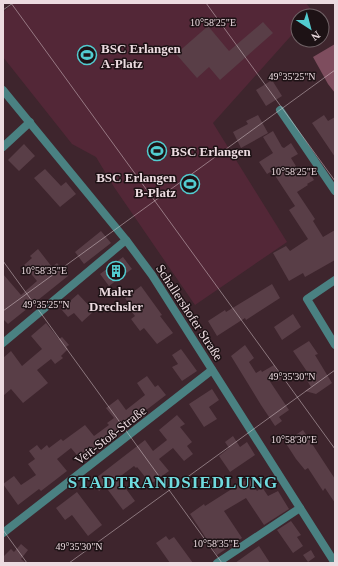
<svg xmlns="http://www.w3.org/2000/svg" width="338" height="566" viewBox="0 0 338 566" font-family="Georgia,serif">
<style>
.green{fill:#532737}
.forest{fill:#7e4d5e}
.building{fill:#593e47}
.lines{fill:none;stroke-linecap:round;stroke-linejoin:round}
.minor{stroke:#4a8182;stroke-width:8}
.tertiary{stroke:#4a8182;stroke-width:8}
.ticks{fill:none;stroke:#ecdbe0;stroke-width:1;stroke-opacity:0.45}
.labels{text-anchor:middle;stroke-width:3;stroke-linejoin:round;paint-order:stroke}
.poi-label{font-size:13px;font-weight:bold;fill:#ecdbe0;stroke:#1d1215;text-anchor:start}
.street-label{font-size:13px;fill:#ecdbe0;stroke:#1d1215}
.district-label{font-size:17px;font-weight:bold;letter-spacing:1px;fill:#6fdbdf;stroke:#1d1215}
.ticks-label{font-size:10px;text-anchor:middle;fill:#ecdbe0;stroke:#1d1215;stroke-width:3;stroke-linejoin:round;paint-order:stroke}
</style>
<rect width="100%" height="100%" fill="#3e252d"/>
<path class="green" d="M 14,3 L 306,3 L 313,12 L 310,16 L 298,16 L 298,28 L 213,123 L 287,242 L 195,305 L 114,187 L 96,157 L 72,144 L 3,57 L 3,12 Z"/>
<path class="forest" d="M 335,44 L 335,93 L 328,84 L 313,57 Z"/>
<path class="building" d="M 263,22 L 273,33 L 220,80 L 209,67 L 197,78 L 176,54 L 208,26 L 229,51 Z
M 272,80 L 282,96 L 266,106 L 256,90 Z
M 258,115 L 268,133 L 241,148 L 233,132 L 248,124 L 246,121 Z
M 324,115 L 328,121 L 335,117 L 335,157 L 312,123 Z
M 273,131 L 282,147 L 284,148 L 291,143 L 298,154 L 291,158 L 302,176 L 309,172 L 314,180 L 307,184 L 308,185 L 297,192 L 315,219 L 313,221 L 323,237 L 335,230 L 335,260 L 305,277 L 303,273 L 289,281 L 273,253 L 286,246 L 290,251 L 308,239 L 289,210 L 295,206 L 272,171 L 267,174 L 259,162 L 273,153 L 263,137 Z
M 24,144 L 35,156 L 19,171 L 8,160 Z
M 45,169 L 61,186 L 66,182 L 76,194 L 60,207 L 34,178 Z
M 101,231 L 111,243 L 84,264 L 75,252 Z
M 38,249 L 52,267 L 57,263 L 68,276 L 8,324 L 3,319 L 3,274 L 21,295 L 37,281 L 24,265 L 32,258 L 30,256 Z
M 123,257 L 132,269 L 109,286 L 100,274 Z
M 272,284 L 280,298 L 246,320 L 245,318 L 217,336 L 208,321 L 225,310 L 226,312 Z
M 141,286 L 162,315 L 160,316 L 173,333 L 157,344 L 144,328 L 140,331 L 131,319 L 135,316 L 131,311 L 134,310 L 125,298 Z
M 78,294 L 94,311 L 82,322 L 74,313 L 68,317 L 61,309 Z
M 293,314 L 301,327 L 282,340 L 274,327 Z
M 46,323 L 59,339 L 62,337 L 69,345 L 66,347 L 68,349 L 61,356 L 63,358 L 55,364 L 51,359 L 37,370 L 48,383 L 23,403 L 11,389 L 3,396 L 3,358 L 11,351 L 22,366 L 42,349 L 31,336 Z
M 309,341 L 318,354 L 315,355 L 332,383 L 316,394 L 305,391 L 311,387 L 306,379 L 310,376 L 293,351 Z
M 245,345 L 254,358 L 249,362 L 256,373 L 261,370 L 262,372 L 274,365 L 282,379 L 276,382 L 269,380 L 289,410 L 279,417 L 282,421 L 275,426 L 261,405 L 231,356 Z
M 181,349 L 197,371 L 182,381 L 172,367 L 178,364 L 172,355 Z
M 147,376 L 155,387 L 158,385 L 166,395 L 81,460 L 71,448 L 57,459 L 67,471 L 41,491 L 39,489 L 18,505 L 3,484 L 14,476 L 21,485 L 36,475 L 28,464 L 35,459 L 29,451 L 37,445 L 41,450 L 47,445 L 49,448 L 61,439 L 63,441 L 85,425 L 94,436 L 109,425 L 107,423 L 114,418 L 106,408 L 118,399 L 126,410 L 145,395 L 137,383 Z
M 212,389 L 219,400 L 209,407 L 217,419 L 204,427 L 189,404 Z
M 177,415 L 185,424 L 180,427 L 192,442 L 187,446 L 193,454 L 184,461 L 173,448 L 159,459 L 169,471 L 151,484 L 137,467 L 136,468 L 134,466 L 118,478 L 135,501 L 123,510 L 105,486 L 99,491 L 92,481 L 145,440 L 153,451 L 167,440 L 159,430 Z
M 303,430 L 335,479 L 335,503 L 325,488 L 323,491 L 308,468 L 305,470 L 296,459 L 285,442 Z
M 233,436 L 240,447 L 247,442 L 255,455 L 230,472 L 219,456 L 229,448 L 225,442 Z
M 249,478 L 257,491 L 262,487 L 268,496 L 278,491 L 289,509 L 264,525 L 246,498 L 224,511 L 242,538 L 217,555 L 190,514 L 204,504 L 205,506 Z
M 77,492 L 102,525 L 88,536 L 72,515 L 65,520 L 56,508 Z
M 291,521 L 301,535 L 297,537 L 303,546 L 293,553 L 277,530 Z
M 166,536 L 169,540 L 174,537 L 193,563 L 170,563 L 156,543 Z
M 21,544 L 28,550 L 21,559 L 26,563 L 3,563 L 3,557 L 11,549 L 14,552 Z
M 259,546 L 270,563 L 235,563 L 249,553 Z
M 311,550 L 315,557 L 308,562 L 303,555 Z"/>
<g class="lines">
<path class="minor" d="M 280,110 L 335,191
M 3,147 L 30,122
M 335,280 L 307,299 L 335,345
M 3,343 L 126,240
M 3,533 L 212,370
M 217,563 L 300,508"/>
<path class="tertiary" d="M 3,90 L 126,240 L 152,275 L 335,563"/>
</g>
<path class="ticks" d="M 11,3 L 335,449M 206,3 L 335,181M 3,10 L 13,3M 3,261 L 222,563M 3,311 L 335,70M 3,530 L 27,563M 69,563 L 335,370"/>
<defs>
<g id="stadium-ring" transform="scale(1)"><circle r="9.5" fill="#1d1215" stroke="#52ccd0" stroke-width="1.5"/><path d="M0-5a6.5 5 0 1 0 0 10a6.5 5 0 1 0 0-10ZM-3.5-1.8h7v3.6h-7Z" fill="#52ccd0"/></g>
<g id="building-ring" transform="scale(1)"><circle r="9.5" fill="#1d1215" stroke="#52ccd0" stroke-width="1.5"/><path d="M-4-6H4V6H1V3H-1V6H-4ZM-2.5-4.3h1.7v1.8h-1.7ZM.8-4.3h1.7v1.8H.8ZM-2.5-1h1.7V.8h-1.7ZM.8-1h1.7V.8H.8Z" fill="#52ccd0"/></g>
</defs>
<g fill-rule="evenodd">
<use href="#stadium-ring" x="87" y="55"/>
<use href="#stadium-ring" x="157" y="151"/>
<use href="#stadium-ring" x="190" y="184"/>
<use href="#building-ring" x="116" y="271"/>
</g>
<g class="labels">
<g class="poi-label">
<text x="101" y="53">BSC Erlangen<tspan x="101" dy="15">A-Platz</tspan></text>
<text x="171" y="156">BSC Erlangen</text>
<text x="176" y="182" text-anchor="end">BSC Erlangen<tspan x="176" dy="15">B-Platz</tspan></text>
<text x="116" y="296" text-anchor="middle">Maler<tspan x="116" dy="15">Drechsler</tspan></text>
</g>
<g class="street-label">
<text transform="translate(190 312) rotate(57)" y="5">Schallershofer Straße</text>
<text transform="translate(110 435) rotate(-38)" y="5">Veit-Stoß-Straße</text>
</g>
<g class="district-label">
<text x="173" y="488">STADTRANDSIEDLUNG</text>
</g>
</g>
<g class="ticks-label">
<text x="213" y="26">10°58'25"E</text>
<text x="292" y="80">49°35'25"N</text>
<text x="294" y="175">10°58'25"E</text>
<text x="44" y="274">10°58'35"E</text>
<text x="46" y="308">49°35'25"N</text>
<text x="292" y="380">49°35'30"N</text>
<text x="294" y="443">10°58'30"E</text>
<text x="216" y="547">10°58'35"E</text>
<text x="79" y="550">49°35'30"N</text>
</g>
<rect width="338" height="566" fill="none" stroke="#ecdbe0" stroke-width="8"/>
<g transform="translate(310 28) rotate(144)"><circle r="19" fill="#1d1215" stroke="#706266"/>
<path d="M0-3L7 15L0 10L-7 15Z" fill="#52ccd0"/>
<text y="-6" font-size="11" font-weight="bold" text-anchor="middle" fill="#ecdbe0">N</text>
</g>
</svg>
